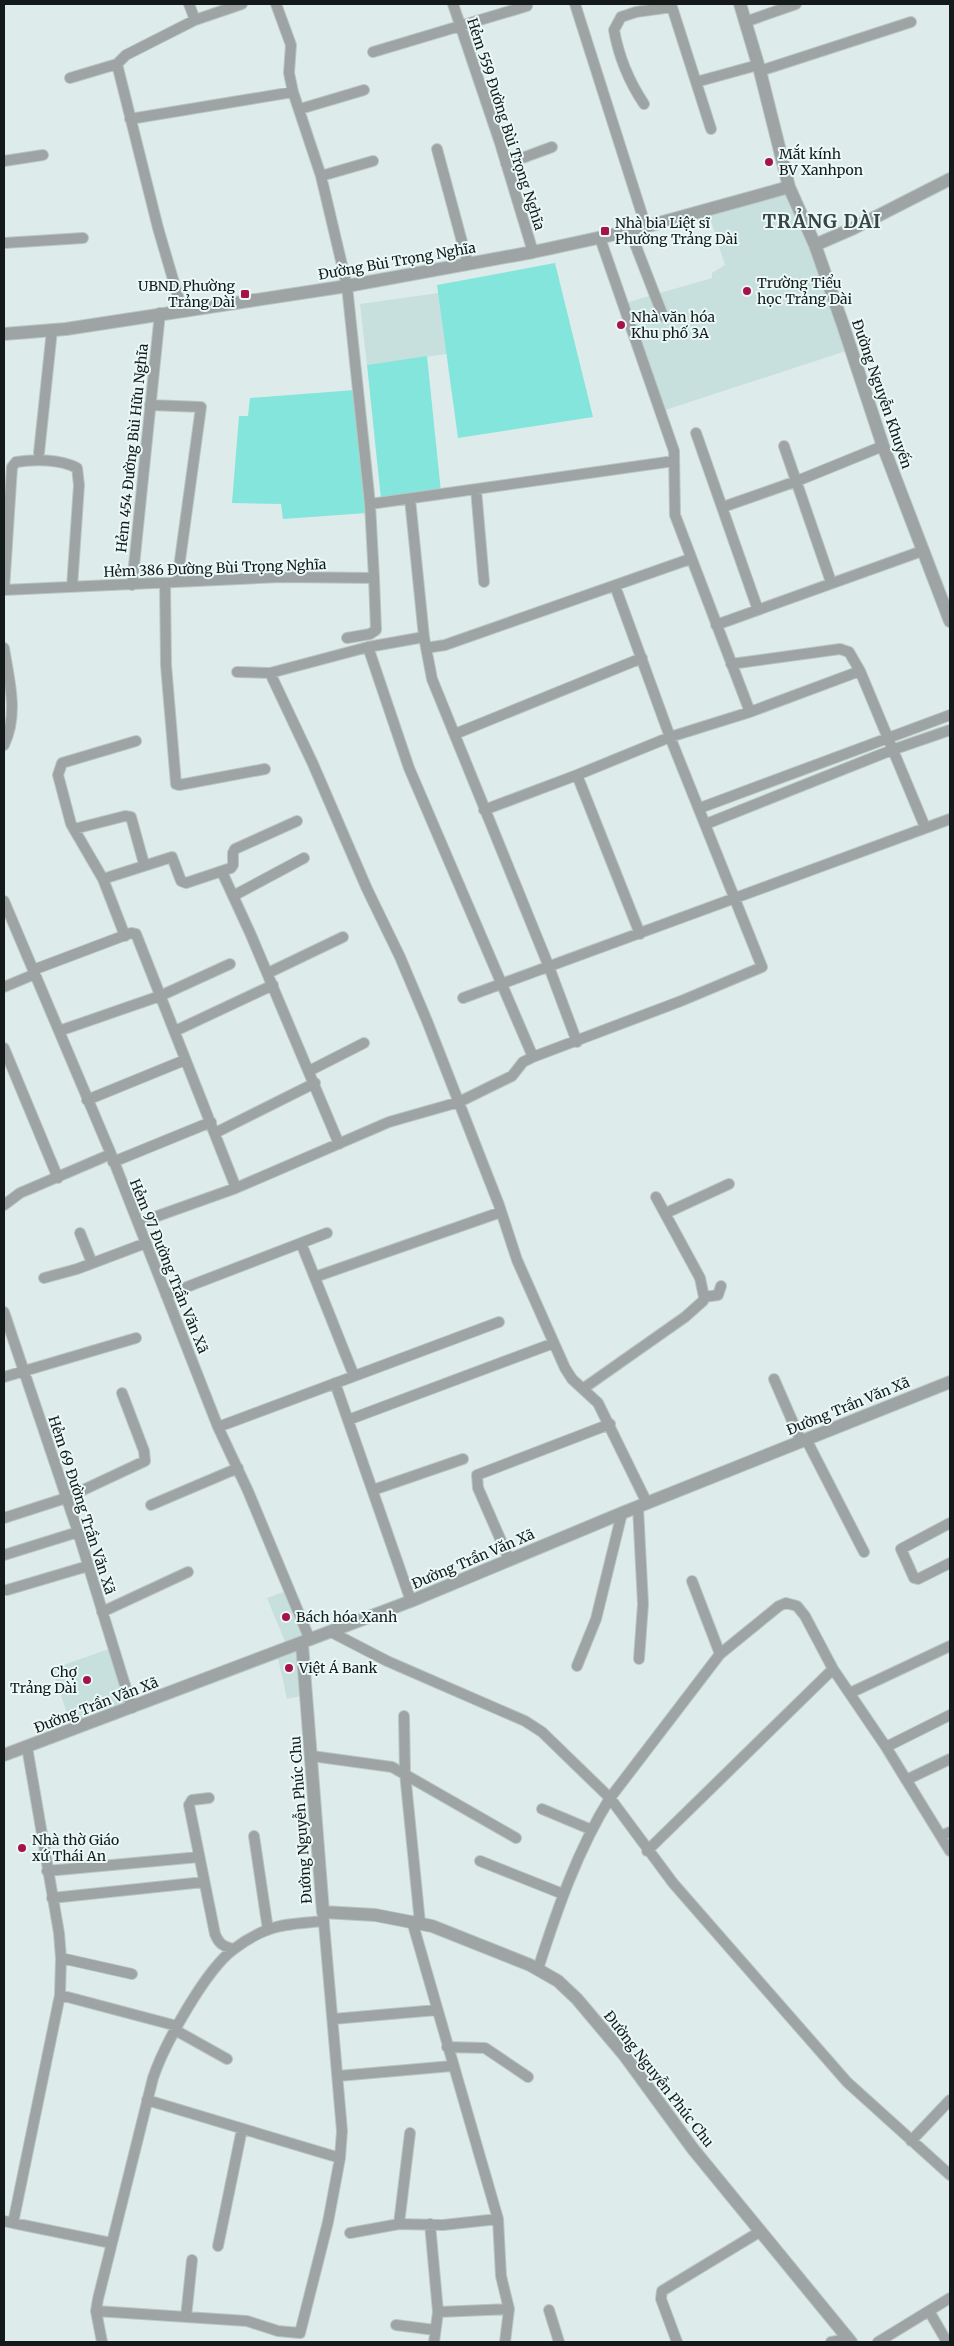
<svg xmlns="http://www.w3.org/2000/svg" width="954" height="2346" viewBox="0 0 954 2346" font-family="Merriweather,serif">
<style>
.built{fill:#c7e0dd}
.green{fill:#84e5dd}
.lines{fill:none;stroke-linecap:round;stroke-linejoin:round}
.minor-casing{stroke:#b9c6c4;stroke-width:12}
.tertiary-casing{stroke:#b9c6c4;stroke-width:14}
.minor{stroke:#9da4a3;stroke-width:10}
.tertiary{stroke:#9da4a3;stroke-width:12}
.poi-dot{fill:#a81347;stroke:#eaf9f7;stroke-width:2}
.labels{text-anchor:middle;stroke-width:4;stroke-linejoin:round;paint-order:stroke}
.street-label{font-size:14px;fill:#141a19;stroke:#eaf9f7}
.poi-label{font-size:14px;fill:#141a19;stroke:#eaf9f7;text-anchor:start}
.district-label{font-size:19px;font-weight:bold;letter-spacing:1px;fill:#394544;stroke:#eaf9f7}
</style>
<rect width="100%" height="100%" fill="#ddecea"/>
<path class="built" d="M 785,193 L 810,248 L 846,351 L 662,411 L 625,303 L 712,278 L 712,273 L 725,265 L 709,215 Z
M 439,293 L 447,354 L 367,365 L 360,304 Z
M 286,1591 L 305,1637 L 286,1644 L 267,1598 Z
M 109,1649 L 127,1703 L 71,1725 L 52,1669 Z
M 298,1651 L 301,1696 L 287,1699 L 278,1658 Z"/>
<path class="green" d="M 555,263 L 593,417 L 458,438 L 437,285 Z
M 427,356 L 441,492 L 381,499 L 367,365 Z
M 355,390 L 367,513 L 283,519 L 281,504 L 232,503 L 239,416 L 248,416 L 250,398 Z"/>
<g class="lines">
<g class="minor-casing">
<path id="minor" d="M 189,4 L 195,20
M 453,4 L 500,143 L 533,252
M 575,4 L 646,227
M 671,4 L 696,82
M 745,22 L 796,4
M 373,52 L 527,6
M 760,71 L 911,22
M 70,78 L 117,64
M 644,104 C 628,80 619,58 614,30 L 621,17 L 636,12 L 672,7
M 300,109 L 364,90
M 130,119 L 293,92
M 711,129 L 696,82 L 758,65
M 437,149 L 468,264
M 4,161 L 43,155
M 506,164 L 552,147
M 321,176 L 373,161
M 630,231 L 663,316
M 600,238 L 674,451 L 675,515 L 750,712
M 4,243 L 83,238
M 182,310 L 158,228 L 117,64 L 126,55 L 195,20 L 242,4
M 150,405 L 201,407 L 177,582
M 696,433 L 758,610
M 784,446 L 831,582
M 39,453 L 52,330
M 476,489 L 484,582
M 410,499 L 424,637 L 432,679 L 549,967 L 577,1042
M 370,504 L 674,461
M 723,507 L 797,481 L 883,446
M 165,583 L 166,665 L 176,784 L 179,785 L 265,769
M 132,585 L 160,313
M 4,590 L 281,577 L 374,578 L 370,504 L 347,286 L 321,176 L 293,92 L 289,73 L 291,45 L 276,4
M 4,590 L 12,467 L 16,462 C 34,459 60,459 77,468 L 79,485 L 72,587
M 716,625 L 922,551
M 347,638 L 370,634 L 376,630 L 374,578
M 368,647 L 409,768 L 533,1057
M 4,648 C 9,680 19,714 4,745
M 426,648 L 445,645 L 690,559
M 731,664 L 840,649 L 849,652 L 860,671 L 925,827
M 237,672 L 270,673 L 313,764 L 367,889 L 400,957 L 427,1021 L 499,1205 L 517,1260 L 565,1368 L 572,1379 L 598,1403 L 647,1503
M 270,673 L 368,647 L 424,637
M 455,734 L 642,658
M 577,775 L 640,934
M 700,808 L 950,715
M 484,810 L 577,775 L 670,737 L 750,712 L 860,671
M 706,824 L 892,750 L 950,730
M 74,829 L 125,816 L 131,817 L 144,864
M 222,872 L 251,935 L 339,1144
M 103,879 L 172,857 L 181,881 L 186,883 L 231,868 L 233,865 L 233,853 L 235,849 L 297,821
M 233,896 L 304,858
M 4,901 L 111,1154 L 218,1427 L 248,1491 L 310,1640
M 125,936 L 103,879 L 71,824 L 58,775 L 62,763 L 136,741
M 33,970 L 131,933 L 136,934 L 236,1188
M 268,973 L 343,937
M 4,987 L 35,974
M 463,998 L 950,819
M 59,1031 L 160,996 L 230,964
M 175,1031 L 273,985
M 4,1048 L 58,1178
M 309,1071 L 364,1043
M 87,1100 L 185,1060
M 215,1133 L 315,1083
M 113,1162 L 211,1122
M 4,1205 L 20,1193 L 111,1154
M 666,1213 L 729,1184
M 138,1223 L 236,1188 L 389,1122 L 459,1102 L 512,1076 L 523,1062 L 533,1057 L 681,1001 L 762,967 L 670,737 L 615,586
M 80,1233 L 92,1263
M 301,1243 L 354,1376
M 315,1277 L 501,1212
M 44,1278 L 77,1269 L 146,1243
M 166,1295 L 327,1233
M 704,1297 L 718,1295 L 721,1286
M 4,1312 L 78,1532 L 132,1708
M 4,1377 L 136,1338
M 774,1379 L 801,1441
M 335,1383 L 411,1601
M 584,1388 L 685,1317 L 703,1301 L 704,1297 L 700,1278 L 656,1197
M 348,1420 L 554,1343
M 218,1427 L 499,1322
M 806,1439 L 864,1552
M 373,1490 L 463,1459
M 151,1505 L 238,1468
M 638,1507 L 643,1604 L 639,1659
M 4,1518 L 66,1498 L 145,1461 L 144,1451 L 122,1393
M 950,1523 L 901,1549 L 914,1578 L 918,1579 L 950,1563
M 4,1555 L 78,1532
M 509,1559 L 478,1488 L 477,1475 L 610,1424
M 692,1581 L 720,1654
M 7,1590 L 88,1566
M 102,1612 L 188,1572
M 331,1632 L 387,1661 L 525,1721 L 542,1732 L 610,1798 L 673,1883 L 847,2082 L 950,2175
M 577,1666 L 596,1619 L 622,1513
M 850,1693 L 950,1646
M 404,1716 L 405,1773 L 420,1923
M 886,1747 L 950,1715
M 312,1756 L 392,1767 L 516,1838
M 906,1780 L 950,1759
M 209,1798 L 192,1800 L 189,1805 L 215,1934 C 219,1944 223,1946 233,1949
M 542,1809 L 592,1830
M 254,1836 L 268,1930
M 941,1836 L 950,1832
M 647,1851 L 833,1669
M 480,1861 L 563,1894
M 47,1871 L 199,1857
M 52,1898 L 204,1882
M 412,1921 L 498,2219 L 501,2276 L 509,2309 L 505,2342
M 61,1958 L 132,1974
M 538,1969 C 557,1910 577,1851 610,1798 L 720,1654 L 779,1606 L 786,1603 L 797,1606 L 805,1616 L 833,1669 L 886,1747 L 950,1851
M 60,1995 L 177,2026
M 333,2019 L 437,2010
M 175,2030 L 227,2059
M 447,2047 L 485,2048 L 528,2077
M 338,2076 L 452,2066
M 147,2100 L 340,2158
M 911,2141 L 950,2100
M 4,2221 L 13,2223 L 60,1995 L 61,1958 L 59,1933 L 27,1747
M 13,2223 L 111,2243
M 399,2224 L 410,2133
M 430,2224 L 438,2312
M 350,2233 L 399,2224 L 443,2225 L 498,2219
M 218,2246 L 242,2129
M 549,2310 L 559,2342
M 96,2311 L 247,2321 L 278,2331 L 300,2333 L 328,2222 L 340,2158 L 342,2131 L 323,1912
M 929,2311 L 947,2342
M 186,2317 L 192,2260
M 396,2325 L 435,2330
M 102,2342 L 96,2311 L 98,2299 L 153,2078 C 164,2045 206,1969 234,1949 C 243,1942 257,1934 267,1930 C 285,1923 306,1923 324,1921
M 434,2342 L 438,2312 L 509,2309
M 677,2342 L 661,2299 L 662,2291 L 761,2231
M 831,2342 L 848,2339
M 878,2342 L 950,2298"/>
</g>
<g class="tertiary-casing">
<path id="tertiary" d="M 740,4 L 760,71 L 789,187 L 815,245 L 843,325 L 883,446 L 950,621
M 815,245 L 854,228 L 950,179
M 4,334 L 66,329 L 347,286 L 533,252 L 630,231 L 789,187
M 302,1644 L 323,1912 L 375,1915 L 432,1926 L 530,1965 L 558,1981 L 577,1999 L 625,2056 L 693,2149 L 851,2342
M 4,1755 L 411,1601 L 622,1513 L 950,1382"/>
</g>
<use href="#minor" class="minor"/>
<use href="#tertiary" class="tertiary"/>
</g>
<g class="poi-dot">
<circle cx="769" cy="162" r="5"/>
<rect x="600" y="226" width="10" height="10" rx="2.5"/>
<circle cx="747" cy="291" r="5"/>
<rect x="240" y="289" width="10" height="10" rx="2.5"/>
<circle cx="621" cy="325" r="5"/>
<circle cx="286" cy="1617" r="5"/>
<circle cx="289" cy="1668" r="5"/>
<circle cx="87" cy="1680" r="5"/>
<circle cx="22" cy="1848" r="5"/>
</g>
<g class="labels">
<g class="street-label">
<text transform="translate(506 124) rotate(72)" y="5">Hẻm 559 Đường Bùi Trọng Nghĩa</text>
<text transform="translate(397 261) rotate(-10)" y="5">Đường Bùi Trọng Nghĩa</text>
<text transform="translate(882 394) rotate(71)" y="5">Đường Nguyễn Khuyến</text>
<text transform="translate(132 448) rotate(-84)" y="5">Hẻm 454 Đường Bùi Hữu Nghĩa</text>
<text transform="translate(215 568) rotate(-2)" y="5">Hẻm 386 Đường Bùi Trọng Nghĩa</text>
<text transform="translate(169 1266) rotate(68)" y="5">Hẻm 97 Đường Trần Văn Xã</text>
<text transform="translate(848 1406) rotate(-22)" y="5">Đường Trần Văn Xã</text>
<text transform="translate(82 1505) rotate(72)" y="5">Hẻm 69 Đường Trần Văn Xã</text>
<text transform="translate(473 1559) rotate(-23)" y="5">Đường Trần Văn Xã</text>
<text transform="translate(96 1705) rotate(-21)" y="5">Đường Trần Văn Xã</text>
<text transform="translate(301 1820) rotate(-94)" y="5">Đường Nguyễn Phúc Chu</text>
<text transform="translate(659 2079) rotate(52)" y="5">Đường Nguyễn Phúc Chu</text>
</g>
<g class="poi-label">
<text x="779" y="159">Mắt kính<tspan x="779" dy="16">BV Xanhpon</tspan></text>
<text x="615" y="228">Nhà bia Liệt sĩ<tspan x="615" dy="16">Phường Trảng Dài</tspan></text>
<text x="757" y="288">Trường Tiểu<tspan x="757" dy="16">học Trảng Dài</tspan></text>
<text x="235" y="291" text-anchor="end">UBND Phường<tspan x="235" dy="16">Trảng Dài</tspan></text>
<text x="631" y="322">Nhà văn hóa<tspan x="631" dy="16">Khu phố 3A</tspan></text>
<text x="296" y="1622">Bách hóa Xanh</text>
<text x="299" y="1673">Việt Á Bank</text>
<text x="77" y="1677" text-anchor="end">Chợ<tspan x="77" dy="16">Trảng Dài</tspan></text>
<text x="32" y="1845">Nhà thờ Giáo<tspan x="32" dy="16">xứ Thái An</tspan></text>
</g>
<g class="district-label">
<text x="822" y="228">TRẢNG DÀI</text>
</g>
</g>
<rect width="954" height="2346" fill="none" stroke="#141a19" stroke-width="10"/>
</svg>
